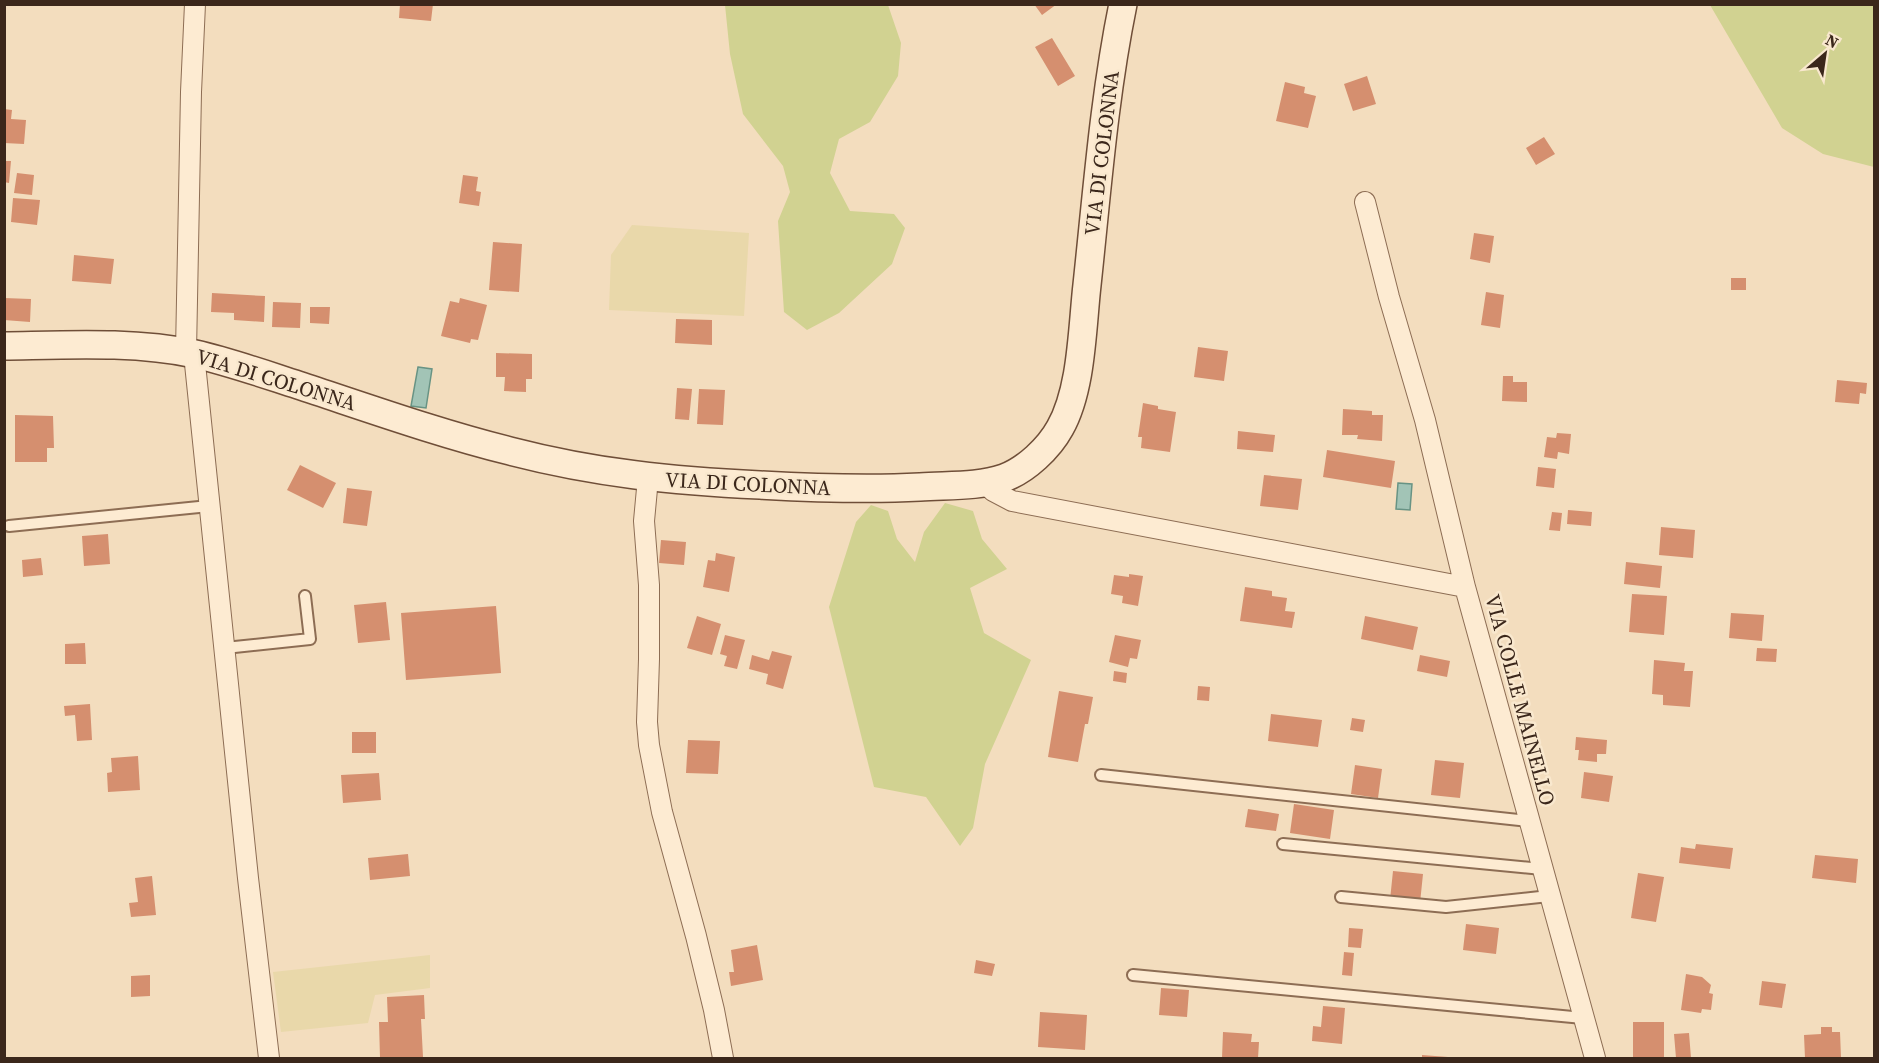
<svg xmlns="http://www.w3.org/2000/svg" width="1879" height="1063" viewBox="0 0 1879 1063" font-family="'Source Serif 4',serif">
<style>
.farmland{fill:#e9d8aa}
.green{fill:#d1d291}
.water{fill:#a2c4b6;stroke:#689384;stroke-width:1.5}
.building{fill:#d58f6f}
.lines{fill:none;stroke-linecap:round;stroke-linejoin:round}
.lane-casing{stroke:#8d6d54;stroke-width:14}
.street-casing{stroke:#8d6d54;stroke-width:22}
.secondary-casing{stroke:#6f4e38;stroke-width:30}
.lane{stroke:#fdebd2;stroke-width:10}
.street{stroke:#fdebd2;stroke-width:20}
.secondary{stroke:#fdebd2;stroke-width:27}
.labels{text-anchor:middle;stroke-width:5;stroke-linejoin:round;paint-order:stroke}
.street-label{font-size:21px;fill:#3b271b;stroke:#f9e8ce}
</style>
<rect width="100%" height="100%" fill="#f3ddbe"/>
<path class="farmland" d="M 632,225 L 749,233 L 744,316 L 609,310 L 611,255 Z
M 430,955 L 430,988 L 375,995 L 368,1023 L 281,1032 L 273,972 Z"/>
<path class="green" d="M 725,5 L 888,5 L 901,43 L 898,76 L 870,122 L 839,139 L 830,173 L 850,211 L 894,214 L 905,228 L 892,264 L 839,313 L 807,330 L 784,312 L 778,221 L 790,192 L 783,166 L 743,114 L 730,54 Z
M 1710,5 L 1874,5 L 1874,167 L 1823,154 L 1782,128 Z
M 945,503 L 973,511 L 982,539 L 1007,569 L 970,588 L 984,633 L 1031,660 L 985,764 L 973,828 L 960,846 L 926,797 L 874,787 L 829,607 L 856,522 L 871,505 L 888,511 L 897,539 L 915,562 L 924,532 Z"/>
<path class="water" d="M 418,367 L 432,369 L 426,408 L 411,406 Z
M 1398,483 L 1412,484 L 1410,510 L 1396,509 Z"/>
<path class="building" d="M 400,4 L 433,4 L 431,21 L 399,18 Z
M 1034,4 L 1057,4 L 1042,15 Z
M 1052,38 L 1075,76 L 1058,86 L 1035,47 Z
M 1367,76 L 1376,104 L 1353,111 L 1344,84 Z
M 1285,82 L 1305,87 L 1304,93 L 1316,96 L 1308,128 L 1276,121 Z
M 4,109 L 12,110 L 11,119 L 26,120 L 24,144 L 4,143 Z
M 1544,137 L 1555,154 L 1536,165 L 1526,148 Z
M 4,161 L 11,161 L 9,183 L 4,182 Z
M 17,173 L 34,175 L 32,195 L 14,193 Z
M 463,175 L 478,177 L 476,191 L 481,192 L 479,206 L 459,203 Z
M 13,198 L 40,200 L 37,225 L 11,222 Z
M 1474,233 L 1494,236 L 1490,263 L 1470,259 Z
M 493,242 L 522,244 L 519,292 L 489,290 Z
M 74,255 L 114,259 L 111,284 L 72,281 Z
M 1731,278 L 1746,278 L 1746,290 L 1731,290 Z
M 1486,292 L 1504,295 L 1500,328 L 1481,325 Z
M 212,293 L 265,296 L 264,322 L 234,320 L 234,313 L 211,312 Z
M 4,298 L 31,299 L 30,322 L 4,320 Z
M 460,298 L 487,305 L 478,340 L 471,339 L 470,343 L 441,336 L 450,301 L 459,303 Z
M 273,302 L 301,303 L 300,328 L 272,327 Z
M 310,307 L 330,307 L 329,324 L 310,323 Z
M 676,319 L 712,320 L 712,345 L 675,343 Z
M 1198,347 L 1228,351 L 1224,381 L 1194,377 Z
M 496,353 L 532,354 L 532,379 L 526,379 L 526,392 L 504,391 L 505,377 L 496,377 Z
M 1503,376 L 1513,376 L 1513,382 L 1527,382 L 1527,402 L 1502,401 Z
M 1837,380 L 1867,383 L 1866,394 L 1860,393 L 1859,404 L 1835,402 Z
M 677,388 L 692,389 L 689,420 L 675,419 Z
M 699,389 L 725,390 L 723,425 L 697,424 Z
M 1143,403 L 1158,406 L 1158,409 L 1176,412 L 1170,452 L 1141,448 L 1142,437 L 1138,437 Z
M 1343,409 L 1372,411 L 1372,415 L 1383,415 L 1382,441 L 1357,439 L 1358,435 L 1342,435 Z
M 15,415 L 53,416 L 54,448 L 47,448 L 47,462 L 15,462 Z
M 1238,431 L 1275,435 L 1273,452 L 1237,449 Z
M 1557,433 L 1571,434 L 1569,454 L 1558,452 L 1557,459 L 1544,457 L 1547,437 L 1556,438 Z
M 1327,450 L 1395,461 L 1391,488 L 1323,477 Z
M 300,465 L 336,483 L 323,508 L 287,490 Z
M 1538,467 L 1556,469 L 1554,488 L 1536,486 Z
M 1264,475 L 1302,479 L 1298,510 L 1260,506 Z
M 347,488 L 372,491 L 367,526 L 343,523 Z
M 1568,510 L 1592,512 L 1591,526 L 1567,524 Z
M 1552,512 L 1562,513 L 1560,531 L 1549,530 Z
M 1661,527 L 1695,530 L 1693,558 L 1659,555 Z
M 108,534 L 110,564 L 84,566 L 82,536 Z
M 661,540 L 686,542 L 684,565 L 659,563 Z
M 716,553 L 735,557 L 729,592 L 703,587 L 708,560 L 715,561 Z
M 41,558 L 43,575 L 23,577 L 22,560 Z
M 1626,562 L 1662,566 L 1660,588 L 1624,584 Z
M 1129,574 L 1143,576 L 1138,606 L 1122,603 L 1123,596 L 1111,594 L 1114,575 L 1129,577 Z
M 1245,587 L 1272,591 L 1272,596 L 1287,598 L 1285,611 L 1295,612 L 1292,628 L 1240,621 Z
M 1632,594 L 1667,596 L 1664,635 L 1629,632 Z
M 386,602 L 390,640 L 358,643 L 354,605 Z
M 496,606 L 501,673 L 406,680 L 401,613 Z
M 1731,613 L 1764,615 L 1762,641 L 1729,638 Z
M 697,616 L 721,624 L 712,655 L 687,648 Z
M 1365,616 L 1418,627 L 1413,650 L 1361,639 Z
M 725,635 L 745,640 L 737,669 L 724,666 L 727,656 L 720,654 Z
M 1115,635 L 1141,640 L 1137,659 L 1130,658 L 1128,667 L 1109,662 Z
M 85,643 L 86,664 L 65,664 L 65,644 Z
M 1757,648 L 1777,649 L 1776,662 L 1756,661 Z
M 772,651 L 792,656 L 783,689 L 766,684 L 768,674 L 749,669 L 752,655 L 769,660 Z
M 1420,655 L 1450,661 L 1447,677 L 1417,671 Z
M 1654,660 L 1685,663 L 1684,671 L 1693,671 L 1690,707 L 1663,705 L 1663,695 L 1652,694 Z
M 1114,671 L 1127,673 L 1126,683 L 1113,681 Z
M 1198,686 L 1210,687 L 1209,701 L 1197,700 Z
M 1059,691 L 1093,697 L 1088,724 L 1085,724 L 1078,762 L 1048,757 Z
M 90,704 L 92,740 L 77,741 L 75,715 L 65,716 L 64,706 Z
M 1271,714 L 1322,720 L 1318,747 L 1268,741 Z
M 1352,718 L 1365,720 L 1363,732 L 1350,730 Z
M 352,732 L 376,732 L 376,753 L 352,753 Z
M 1576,737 L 1607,740 L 1606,754 L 1597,754 L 1597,762 L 1578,760 L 1579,750 L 1575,750 Z
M 688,740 L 720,741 L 718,774 L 686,773 Z
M 138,756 L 140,790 L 108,792 L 107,773 L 112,772 L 111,758 Z
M 1435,760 L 1464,763 L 1460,798 L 1431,795 Z
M 1355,765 L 1382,769 L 1378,798 L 1351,794 Z
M 1584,772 L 1613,776 L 1609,802 L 1581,798 Z
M 379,773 L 381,800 L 343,803 L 341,775 Z
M 1294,804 L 1334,810 L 1330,839 L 1290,833 Z
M 1248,809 L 1279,814 L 1276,831 L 1245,827 Z
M 1696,844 L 1733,848 L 1730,869 L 1679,863 L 1681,847 L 1695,849 Z
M 408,854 L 410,876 L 370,880 L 368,858 Z
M 1815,855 L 1858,859 L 1856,883 L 1812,878 Z
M 1393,871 L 1423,874 L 1420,903 L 1390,900 Z
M 1638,873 L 1664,877 L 1656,922 L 1631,918 Z
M 152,876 L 156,915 L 131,917 L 129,903 L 138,902 L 135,878 Z
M 1466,924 L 1499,928 L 1496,954 L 1463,950 Z
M 1349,928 L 1363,929 L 1361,948 L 1348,947 Z
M 757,945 L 763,980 L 731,986 L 729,972 L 734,972 L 731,950 Z
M 1344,952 L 1354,953 L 1352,976 L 1342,975 Z
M 976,960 L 995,964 L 992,976 L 974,973 Z
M 1686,974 L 1702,977 L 1711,985 L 1709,993 L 1713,994 L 1711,1010 L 1702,1009 L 1701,1013 L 1681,1010 Z
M 150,975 L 150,996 L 131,997 L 131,976 Z
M 1762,981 L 1786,984 L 1782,1008 L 1759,1005 Z
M 1161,988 L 1189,990 L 1187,1017 L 1159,1015 Z
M 424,995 L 425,1019 L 421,1019 L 423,1057 L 380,1058 L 379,1022 L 388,1022 L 387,997 Z
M 1323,1006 L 1345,1008 L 1342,1044 L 1312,1041 L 1313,1026 L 1321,1027 Z
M 1040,1012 L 1087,1015 L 1085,1050 L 1038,1047 Z
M 1633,1022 L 1664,1022 L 1664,1057 L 1633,1057 Z
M 1821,1027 L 1832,1027 L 1832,1032 L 1840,1032 L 1841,1058 L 1805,1058 L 1804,1035 L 1821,1034 Z
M 1223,1032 L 1252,1034 L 1251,1042 L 1259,1042 L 1258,1058 L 1222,1058 Z
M 1689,1033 L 1691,1058 L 1676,1058 L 1674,1034 Z
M 1422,1055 L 1448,1057 L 1448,1058 L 1422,1058 Z"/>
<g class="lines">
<g class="lane-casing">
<path id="lane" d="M 9,526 L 209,506
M 225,648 L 310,639 L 305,596
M 1101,775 L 1528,821
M 1283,844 L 1542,869
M 1341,897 L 1446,907 L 1549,896
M 1133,975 L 1583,1018"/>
</g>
<g class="street-casing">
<path id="street" d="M 1365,202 L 1389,297 L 1425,420 L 1465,587
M 186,352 L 191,92 L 195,4
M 194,354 L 248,878 L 269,1058
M 648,478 L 644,521 L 649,585 L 649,659 L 647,722 L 649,745 L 662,812 L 696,936 L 714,1010 L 723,1058
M 985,483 L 993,491 L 1012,501 L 1465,587 L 1595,1058"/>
</g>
<g class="secondary-casing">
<path id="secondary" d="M 4,346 C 67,345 134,341 195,354 C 230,362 264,374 298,385 C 368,408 438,433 510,451 C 595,473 673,481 760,485 C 814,488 867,490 920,487 C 948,485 978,487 1004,478 C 1026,470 1049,448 1060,428 C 1082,389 1082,329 1087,285 C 1097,192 1104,97 1123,4"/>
</g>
<use href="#lane" class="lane"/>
<use href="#street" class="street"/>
<use href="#secondary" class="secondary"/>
</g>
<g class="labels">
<g class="street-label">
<text transform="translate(1102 153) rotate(-83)" y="7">VIA DI COLONNA</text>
<text transform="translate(276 380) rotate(17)" y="7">VIA DI COLONNA</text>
<text transform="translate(748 484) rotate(3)" y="7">VIA DI COLONNA</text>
<text transform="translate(1520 700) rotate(75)" y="7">VIA COLLE MAINELLO</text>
</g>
</g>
<rect width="1879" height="1063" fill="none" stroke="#3b271b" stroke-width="12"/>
<g transform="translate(1825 54) rotate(29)" stroke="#f9e8ce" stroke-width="4.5" paint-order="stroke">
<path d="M0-4.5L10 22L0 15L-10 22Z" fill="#3b271b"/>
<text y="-9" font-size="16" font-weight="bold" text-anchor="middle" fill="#3b271b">N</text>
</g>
</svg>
